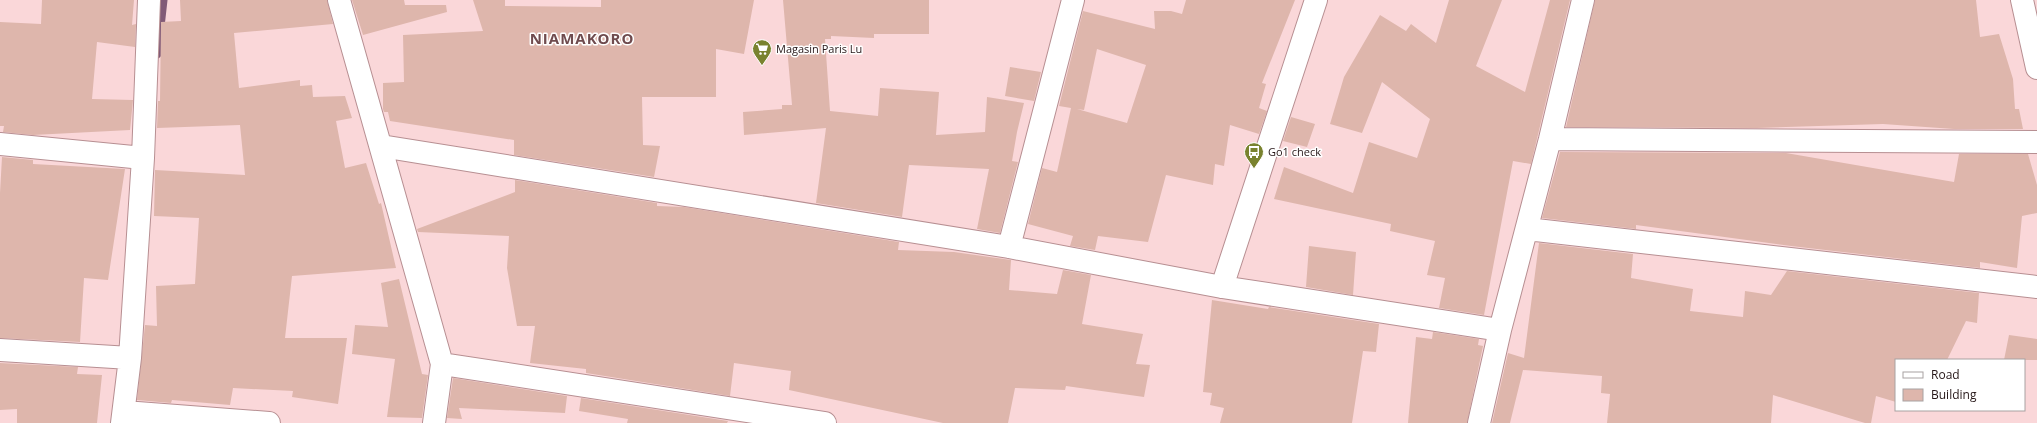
<svg xmlns="http://www.w3.org/2000/svg" width="2037" height="423" viewBox="0 0 2037 423" font-family="'Open Sans',sans-serif">
<style>
.lines{fill:none;stroke-linecap:round;stroke-linejoin:round}
.stream{stroke:#825a77;stroke-width:9}
.building{fill:#deb6ac;fill-rule:evenodd}
.street-casing{stroke:#b78f92;stroke-width:24}
.street{stroke:#fff;stroke-width:22}
.labels{text-anchor:middle;stroke-width:3;stroke-linejoin:round;paint-order:stroke}
.poi-label{font-size:11px;fill:#251617;stroke:#fff;text-anchor:start}
.district-label{font-size:15px;font-weight:bold;letter-spacing:1px;fill:#6f4b4e;stroke:#fff}
</style>
<rect width="100%" height="100%" fill="#fad7d9"/>
<g class="lines">
<path class="stream" d="M 157,54 L 163,0"/>
</g>
<path class="building" d="M 42,0 L 134,0 L 132,25 L 136,24 L 135,47 L 97,42 L 92,99 L 133,100 L 130,130 L 33,135 L 3,132 L 4,126 L 0,126 L 0,22 L 41,24 Z
M 180,0 L 327,0 L 333,24 L 234,33 L 239,88 L 300,80 L 300,86 L 312,85 L 313,97 L 345,96 L 352,118 L 336,121 L 345,168 L 366,163 L 379,204 L 381,203 L 396,268 L 292,276 L 285,338 L 347,338 L 338,404 L 292,397 L 293,391 L 233,388 L 230,405 L 172,400 L 171,403 L 137,400 L 145,325 L 157,326 L 156,286 L 195,284 L 199,218 L 154,216 L 155,170 L 245,175 L 240,125 L 157,128 L 158,101 L 160,101 L 161,22 L 181,21 Z
M 352,0 L 404,0 L 405,5 L 446,5 L 447,12 L 363,35 Z
M 473,0 L 505,0 L 505,6 L 601,7 L 601,0 L 754,0 L 744,54 L 716,49 L 716,97 L 642,97 L 643,145 L 660,146 L 654,177 L 514,155 L 514,140 L 390,121 L 388,112 L 384,112 L 383,109 L 383,83 L 404,82 L 403,35 L 483,31 Z
M 783,0 L 929,0 L 929,34 L 874,34 L 874,38 L 831,36 L 831,39 L 825,39 L 830,111 L 878,116 L 880,88 L 939,92 L 936,135 L 985,132 L 987,97 L 1024,103 L 1017,132 L 1012,161 L 1018,162 L 1000,233 L 977,229 L 989,169 L 909,165 L 902,217 L 816,203 L 826,128 L 744,135 L 743,112 L 782,109 L 782,105 L 792,105 Z
M 1186,0 L 1295,0 L 1262,83 L 1266,84 L 1259,108 L 1267,111 L 1259,134 L 1230,125 L 1224,166 L 1215,164 L 1213,185 L 1166,175 L 1148,242 L 1098,236 L 1095,250 L 1070,246 L 1073,236 L 1028,224 L 1042,168 L 1057,172 L 1071,108 L 1059,106 L 1083,11 L 1155,29 L 1154,11 L 1171,11 L 1182,14 ZM 1097,49 L 1146,65 L 1127,123 L 1077,109 L 1084,110 Z
M 1449,0 L 1502,0 L 1476,66 L 1525,92 L 1550,0 L 1570,0 L 1531,164 L 1513,161 L 1484,315 L 1439,308 L 1445,278 L 1427,275 L 1435,241 L 1390,231 L 1391,224 L 1274,199 L 1284,167 L 1353,193 L 1369,142 L 1417,158 L 1430,119 L 1382,82 L 1362,133 L 1330,124 L 1344,77 L 1380,15 L 1406,31 L 1411,24 L 1436,43 Z
M 1595,0 L 1976,0 L 1980,37 L 1999,34 L 2013,79 L 2015,109 L 2019,109 L 2023,129 L 1954,129 L 1883,124 L 1757,128 L 1566,127 Z
M 1010,67 L 1041,72 L 1034,101 L 1005,96 Z
M 1291,117 L 1315,124 L 1307,147 L 1283,141 Z
M 1560,152 L 1786,153 L 1954,182 L 1959,154 L 2028,154 L 2037,185 L 2037,213 L 2022,216 L 2017,268 L 1980,262 L 1980,268 L 1791,246 L 1636,225 L 1636,229 L 1542,218 Z
M 2,157 L 33,160 L 33,164 L 125,169 L 108,280 L 84,278 L 80,342 L 0,338 L 0,193 Z
M 515,180 L 657,203 L 657,206 L 684,207 L 899,242 L 898,250 L 954,252 L 1011,260 L 1009,290 L 1057,294 L 1063,270 L 1091,275 L 1082,324 L 1143,334 L 1136,364 L 1150,365 L 1144,397 L 1066,386 L 1065,390 L 1015,388 L 1008,423 L 943,423 L 789,390 L 791,371 L 734,363 L 730,396 L 586,373 L 586,369 L 530,363 L 535,326 L 517,326 L 507,268 L 509,236 L 418,232 L 417,229 L 515,192 Z
M 1539,243 L 1633,254 L 1631,278 L 1693,289 L 1690,311 L 1743,317 L 1745,291 L 1771,295 L 1787,271 L 1979,293 L 1977,323 L 1966,321 L 1947,360 L 1896,360 L 1896,402 L 1876,396 L 1871,423 L 1865,423 L 1773,395 L 1771,423 L 1607,423 L 1610,394 L 1601,393 L 1602,376 L 1523,370 L 1510,423 L 1492,423 L 1508,353 L 1524,358 Z
M 1309,246 L 1356,252 L 1353,295 L 1306,287 Z
M 399,279 L 422,374 L 428,375 L 422,418 L 387,417 L 395,359 L 352,354 L 355,325 L 388,327 L 381,283 Z
M 1212,300 L 1268,309 L 1269,307 L 1379,324 L 1376,352 L 1363,351 L 1352,423 L 1220,423 L 1224,408 L 1210,405 L 1212,393 L 1203,392 Z
M 1433,332 L 1479,339 L 1478,345 L 1483,346 L 1467,423 L 1408,423 L 1416,337 L 1432,339 Z
M 2009,335 L 2037,339 L 2037,360 L 2004,360 Z
M 0,363 L 78,367 L 77,374 L 102,375 L 97,423 L 17,423 L 17,409 L 0,410 Z
M 453,378 L 567,396 L 565,413 L 459,408 L 462,419 L 447,418 Z
M 581,398 L 728,421 L 727,423 L 627,423 L 628,419 L 579,411 Z"/>
<g class="lines">
<g class="street-casing">
<path id="street" d="M 339,0 L 442,364 L 825,423
M 2022,0 L 2037,68
M 1550,139 L 2037,142
M 0,144 L 143,158
M 381,146 L 1009,247 L 1222,287 L 1500,330
M 1527,229 L 2037,287
M 1009,247 L 1073,0
M 1222,287 L 1316,0
M 0,350 L 130,358
M 124,412 L 269,423
M 122,423 L 130,358 L 143,158 L 149,0
M 434,423 L 442,364
M 1479,423 L 1500,330 L 1550,139 L 1583,0"/>
</g>
<use href="#street" class="street"/>
</g>
<defs>
<g id="supermarket-pin" transform="scale(1)"><path d="M0 17L-7.5 6A9.5 9.5 0 1 1 7.5 6Z" fill="#79822e" stroke="#fff"/><path d="M-6-5.5h2.5l.6 2H6L4.5 2H-2.5L-4.4-4H-6ZM-1.5 3.2a1.3 1.3 0 1 0 .1 0ZM3 3.2a1.3 1.3 0 1 0 .1 0Z" fill="#fff"/></g>
<g id="bus-pin" transform="scale(1)"><path d="M0 17L-7.5 6A9.5 9.5 0 1 1 7.5 6Z" fill="#79822e" stroke="#fff"/><path d="M-5-6H5V4H4V6H2V4H-2V6H-4V4H-5ZM-3.5-4V0h7V-4ZM-3.5 1.2v1.5H-2V1.2ZM2 1.2v1.5H3.5V1.2Z" fill="#fff"/></g>
</defs>
<g fill-rule="evenodd">
<use href="#supermarket-pin" x="762" y="49"/>
<use href="#bus-pin" x="1254" y="152"/>
</g>
<g class="labels">
<g class="poi-label">
<text x="776" y="53">Magasin Paris Lu</text>
<text x="1268" y="156">Go1 check</text>
</g>
<g class="district-label">
<text x="582" y="44">NIAMAKORO</text>
</g>
</g>
<rect x="1895" y="359" width="130" height="52" fill="#ffffff" stroke="#a8a2a2"/>
<rect x="1903" y="372" width="20" height="6" fill="#ffffff" stroke="#a8a2a2"/>
<text x="1931" y="379" font-size="12" fill="#251617">Road</text>
<rect x="1903" y="389" width="20" height="12" fill="#deb6ac" stroke="#a8a2a2"/>
<text x="1931" y="399" font-size="12" fill="#251617">Building</text>
</svg>
